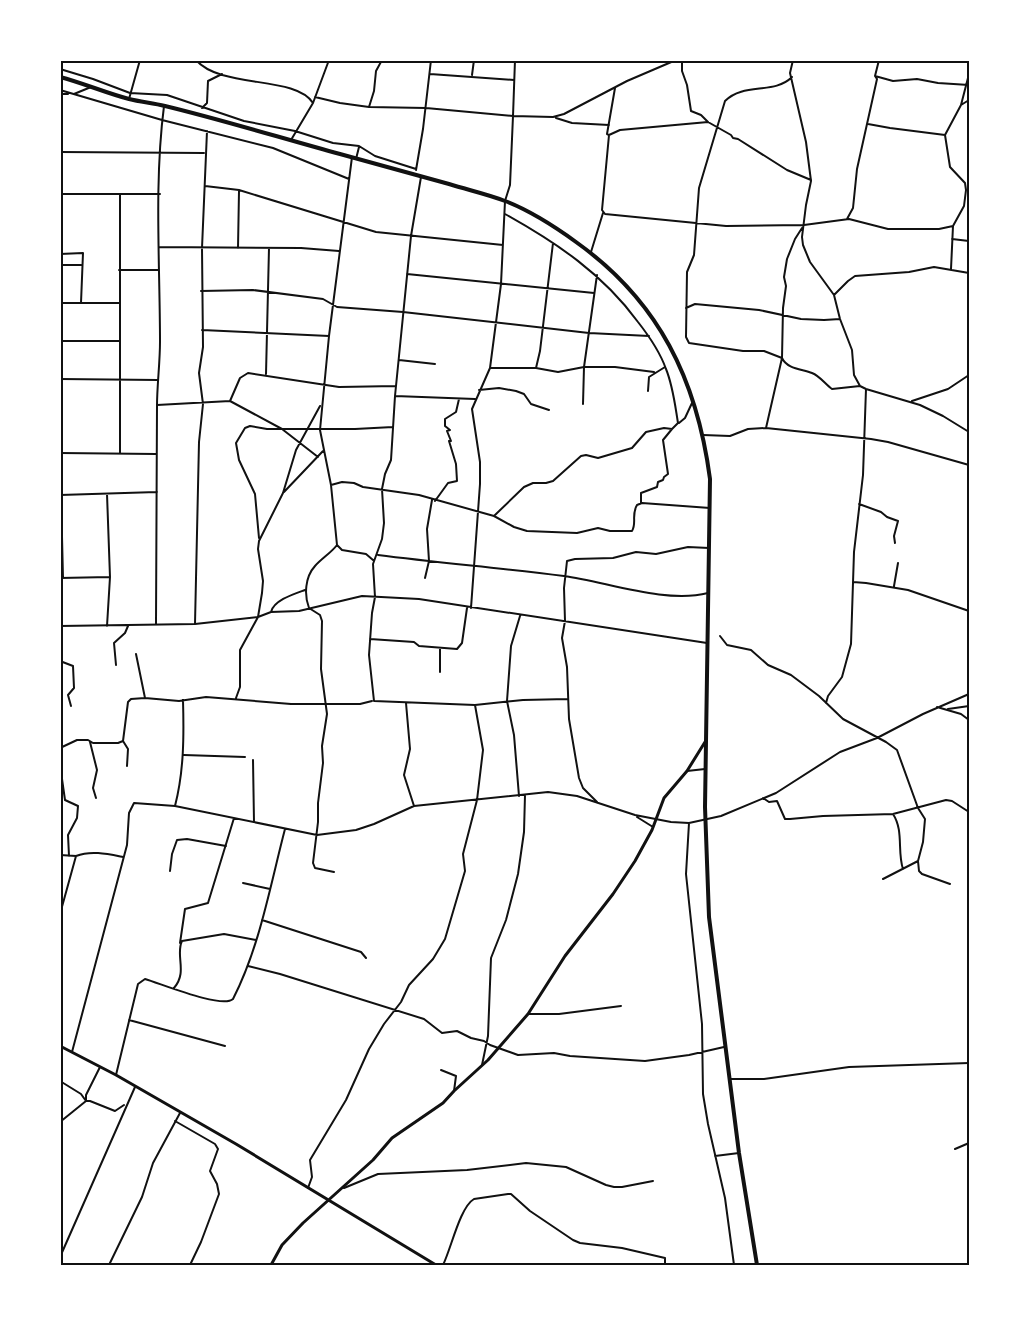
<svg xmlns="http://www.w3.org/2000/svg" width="1029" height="1325" viewBox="0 0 1029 1325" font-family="Spectral,serif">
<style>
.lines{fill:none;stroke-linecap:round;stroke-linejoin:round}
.minor{stroke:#111;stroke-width:2}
.tertiary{stroke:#111;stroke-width:3}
.trunk{stroke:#111;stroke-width:4}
.neatline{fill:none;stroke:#111;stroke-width:2}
</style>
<rect width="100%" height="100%" fill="#fff"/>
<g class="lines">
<path class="minor" d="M 196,60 C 221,89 295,75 313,103
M 682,60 L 682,71 L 687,85 L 691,111 L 701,115 L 708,122
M 793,60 L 790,73 L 806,142 L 811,181 L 806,205 L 802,237 L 803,245 L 810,262 L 834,295 L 840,319 L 852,350 L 854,375 L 860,386 L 866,389 L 920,405 L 943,416 L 969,432
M 60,69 L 93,79 L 130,93 L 167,95 L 244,121 L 295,131 L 333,143 L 359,146 L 375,156 L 416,169
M 430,74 L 514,80
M 472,75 L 474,60
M 875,76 L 893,81 L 917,79 L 938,83 L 969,85
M 792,77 C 774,95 744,82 725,101 L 699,188 L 694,255 L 687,272 L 686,337 L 689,343 L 743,351 L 764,351 L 782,358 C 787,369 802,369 812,373 C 820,376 826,385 832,389 L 860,386
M 615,88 L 607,134 L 609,135 L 602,210 L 605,214 L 726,226 L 804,225 L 849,219 L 888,229 L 939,229 L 953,226
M 60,90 L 162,120 L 273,148 L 349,179
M 60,94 L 68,94
M 74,94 L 91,87
M 315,97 L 340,103 L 369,107 L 426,108 L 513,116 L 515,60
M 129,99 L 140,60
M 961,105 L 969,100
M 369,107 L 374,91 L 376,71 L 382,60
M 202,108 L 207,103 L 208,81 L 222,74
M 556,118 L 572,123 L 609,125
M 868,124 L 890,128 L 945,135
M 609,135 L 620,130 L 708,122 L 731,135 L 733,138 L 738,139 L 787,170 L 811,180
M 291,140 L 313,103 L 329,60
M 60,152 L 204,153
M 352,157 L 329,336 L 320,430 L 331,485 L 337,545 L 342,550 L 366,554 L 373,560
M 356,159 L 359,147
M 416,170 L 423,129 L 431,60
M 421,177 L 411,236 L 395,396 L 391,460 L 385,474 L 382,489 L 384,523 L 382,539 L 373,564 L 375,597 L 372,613 L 369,655 L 374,701 L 475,705 L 523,700 L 568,699
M 205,186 L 239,190 L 376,232 L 503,245
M 60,194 L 160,194
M 847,219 L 853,208 L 857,169 L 877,79 L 875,76 L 879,60
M 952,239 L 969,241
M 159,247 L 301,248 L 339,251
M 238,248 L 239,191
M 591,252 L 603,213
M 60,254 L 83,253 L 81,303
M 60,265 L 81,265
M 951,269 L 953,226 L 964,206 L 966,190 L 965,183 L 950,167 L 945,135 L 961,105 L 969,74
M 119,270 L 158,270
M 407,274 L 594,293
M 201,291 L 253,290 L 323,299 L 337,307 L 403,312 L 589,333 L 649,336
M 834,295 L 848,281 L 855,276 L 909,272 L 934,267 L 969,273
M 60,303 L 119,303
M 686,308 L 695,304 L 759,310 L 801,319 L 824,320 L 840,319
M 202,330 L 329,336
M 60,341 L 120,341
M 399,360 L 435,364
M 490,368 L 536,368 L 558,372 L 584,367 L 615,367 L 654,372
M 536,368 L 540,351 L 553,243
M 266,374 L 269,248
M 60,379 L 158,380
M 479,390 L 499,388 L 516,391 L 524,394 L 531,404 L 549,410
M 648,391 L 649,377 L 665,367
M 395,396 L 475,399
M 230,401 L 282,429 L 318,457
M 912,401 L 948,389 L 969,375
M 583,404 L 584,367 L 597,275
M 157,405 L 230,401 L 240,378 L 248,373 L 339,387 L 396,386
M 679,423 L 685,418 L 692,403
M 766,428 L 782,358 L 783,308 L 786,286 L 784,277 L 787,259 L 795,239 L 802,228
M 703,435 L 730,436 L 748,429 L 766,428 L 871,439 L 888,442 L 969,465
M 60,453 L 156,454
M 120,453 L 120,195
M 331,485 L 342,482 L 354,483 L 363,487 L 419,495 L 494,516 L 514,527 L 527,531 L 577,533 L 598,528 L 610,531 L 632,531 C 637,523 631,515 637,505 L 642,503 L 710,508
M 284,492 L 323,451
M 60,495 L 157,492
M 61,495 L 63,578
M 435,501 L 448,483 L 457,481 L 456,464 L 449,441 L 451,441 L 447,431 L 450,430 L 445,426 L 445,419 L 456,412 L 459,399
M 641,503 L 641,493 L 657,487 L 658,482 L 663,480 L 664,477 L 668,474 L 663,440 L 672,429
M 859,504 L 881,512 L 887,517 L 898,521 L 894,536 L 895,543
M 494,516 L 524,487 L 533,483 L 546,483 L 553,481 L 581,456 L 586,455 L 598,458 L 632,448 L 646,432 L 664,428 L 672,429 L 678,423 C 675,405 673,386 666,369 C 660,352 649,336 638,322 C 603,274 557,243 505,214
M 259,538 L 255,494 L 239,460 L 236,443 L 245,428 L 250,426 L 267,429 L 355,429 L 393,427
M 378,555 C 440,563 502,568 564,576 C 607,582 666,604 708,593
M 60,578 L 110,577
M 425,578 L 429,561 L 427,529 L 432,500
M 853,582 L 866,583 L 908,590 L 969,611
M 894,586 L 898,563
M 471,608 L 480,484 L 480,462 L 472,409 L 490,368 L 501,284 L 505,201 L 510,185 L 513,116 L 553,117 L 564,114 L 627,81 L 676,60
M 271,612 C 274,600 294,594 305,590
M 156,624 C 157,552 156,479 157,406 C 157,385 160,363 160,342 C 160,264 154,184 164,106
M 195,624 L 199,442 L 203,404 L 199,373 L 203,347 L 202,248 L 207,131
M 60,626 L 195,624 L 258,617 L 271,612 L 299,611 L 362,596 L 419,599 L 707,643
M 107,626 L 110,577 L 107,494
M 720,636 L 727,645 L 751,650 L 768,665 L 791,675 L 819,696 L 843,719 L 886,742 L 897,750 L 918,808 L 925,819 L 923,842 L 918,861 L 919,871 L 922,874 L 950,884
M 370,639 L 414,642 L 419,646 L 457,649 L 462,643 L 467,608
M 136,654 L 145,698
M 60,661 L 73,666 L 74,688 L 68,695 L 71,706
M 116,665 L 114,643 L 125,633 L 128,626
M 440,672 L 440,648
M 236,698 L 240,687 L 240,650 L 258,617 L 262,593 L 263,581 L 258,549 L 259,541 L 283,493 L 296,450 L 320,406
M 406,703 L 410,749 L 404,775 L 414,806
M 826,703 L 828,696 L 842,677 L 851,644 L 854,552 L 863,475 L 866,389
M 937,707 L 961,714 L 969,720
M 948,709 L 969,706
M 123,741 L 128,749 L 127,766
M 90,742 L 97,770 L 93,788 L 96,798
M 60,748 L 77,740 L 88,740 L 93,743 L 118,743 L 123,741 L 128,702 L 131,699 L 145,698 L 179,701 L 206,697 L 291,704 L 360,704 L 372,701
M 184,755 L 245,757
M 253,760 L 254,822
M 60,765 L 65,800 L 78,806 L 77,818 L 68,835 L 69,856
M 687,771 L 705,769
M 519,796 L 514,735 L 507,701 L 511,646 L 520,616
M 763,798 L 769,802 L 777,801 L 785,819 L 790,819 L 823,816 L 893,814 L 946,800 L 952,801 L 969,812
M 597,802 L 583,788 L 579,778 L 569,719 L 567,667 L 562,638 L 565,621 L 564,588 L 567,561 L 575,559 L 613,558 L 636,552 L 656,554 L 688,547 L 709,548
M 175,806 C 184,771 184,736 183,700
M 893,814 C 904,831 897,851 903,869
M 637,817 L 653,827
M 689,823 L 686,874 L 702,1024 L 703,1094 L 708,1124 L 725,1198 L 734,1265
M 60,855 L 76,856
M 170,871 L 172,854 L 177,840 L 187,839 L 226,846
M 334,872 L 315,868 L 313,863 L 318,822 L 318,803 L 323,763 L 322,746 L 327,714 L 321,669 L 322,621 L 320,615 L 309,608 C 304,595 305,577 315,566 C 322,558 331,553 337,545
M 883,879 L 918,861
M 243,883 L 270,889
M 60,914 L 76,856 C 91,850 108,854 123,857
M 262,920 L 361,952 L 366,958
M 180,943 L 185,909 L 208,903 L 234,818
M 248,966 L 280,974 L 424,1019 L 442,1033 L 457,1031 L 471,1038 L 484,1041 L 490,1045 L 518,1055 L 554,1053 L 570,1056 L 645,1061 L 689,1055 L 724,1047
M 174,988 C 188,972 175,955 182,941 L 224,934 L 256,940
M 528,1014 L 559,1014 L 621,1006
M 129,1020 L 225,1046
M 72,1052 L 127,845 L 129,813 L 134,803 L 175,806 L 317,835 L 356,830 L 374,824 L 414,806 L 548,792 L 577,796 L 635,815 L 671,822 L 689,823 L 721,816 L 776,793 L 840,752 L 877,738 L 923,714 L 969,694
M 482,1065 L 488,1036 L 491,958 L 506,920 L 518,874 L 524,832 L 525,795
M 441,1070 L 456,1076 L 454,1091
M 116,1075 L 138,984 L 145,979 C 162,984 222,1009 233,999 C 260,946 270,886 285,829
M 730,1079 L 764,1079 L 849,1067 L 969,1063
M 60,1081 L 81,1094 L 86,1101
M 86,1101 L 86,1095 L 100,1067
M 175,1121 L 215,1144 L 218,1149 L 210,1171 L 217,1184 L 219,1194 L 201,1242 L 190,1265
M 60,1122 L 86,1101 L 90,1101 L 115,1111 L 124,1105
M 955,1149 L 969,1143
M 715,1156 L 739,1153
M 308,1188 L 312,1177 L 310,1160 L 346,1100 L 369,1049 L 384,1024 L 401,1002 L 409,985 L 433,959 L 445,939 L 465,871 L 463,854 L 477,800 L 483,750 L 475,705
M 344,1188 L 378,1174 L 467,1170 L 526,1163 L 566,1167 L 606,1185 L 614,1187 L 622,1187 L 653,1181
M 60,1257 L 135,1087
M 109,1265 L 142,1197 L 153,1163 L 180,1113
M 443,1265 C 451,1249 460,1207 474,1199 L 508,1194 L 511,1194 L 530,1211 L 573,1240 L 580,1243 L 622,1248 L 665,1258 L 665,1265"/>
<path class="tertiary" d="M 60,1046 L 116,1075 L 236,1144 L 436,1265
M 271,1265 L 282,1245 L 303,1223 L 373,1160 L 392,1138 L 443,1103 L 454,1091 L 488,1060 L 528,1014 L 565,956 L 613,894 L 635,861 L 652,830 L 664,798 L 687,771 L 705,742"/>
<path class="trunk" d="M 60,77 C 83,83 106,93 129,99 C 141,102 153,103 165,106 C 223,120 281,138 340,154 C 376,164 413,174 449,184 C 468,190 487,194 505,201 C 531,211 554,226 576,242 C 659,301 697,380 710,479 L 705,807 L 709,917 L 739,1153 L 757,1265"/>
</g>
<rect width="1029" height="1325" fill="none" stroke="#ffffff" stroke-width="123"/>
<rect x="62" y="62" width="906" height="1202" class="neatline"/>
</svg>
